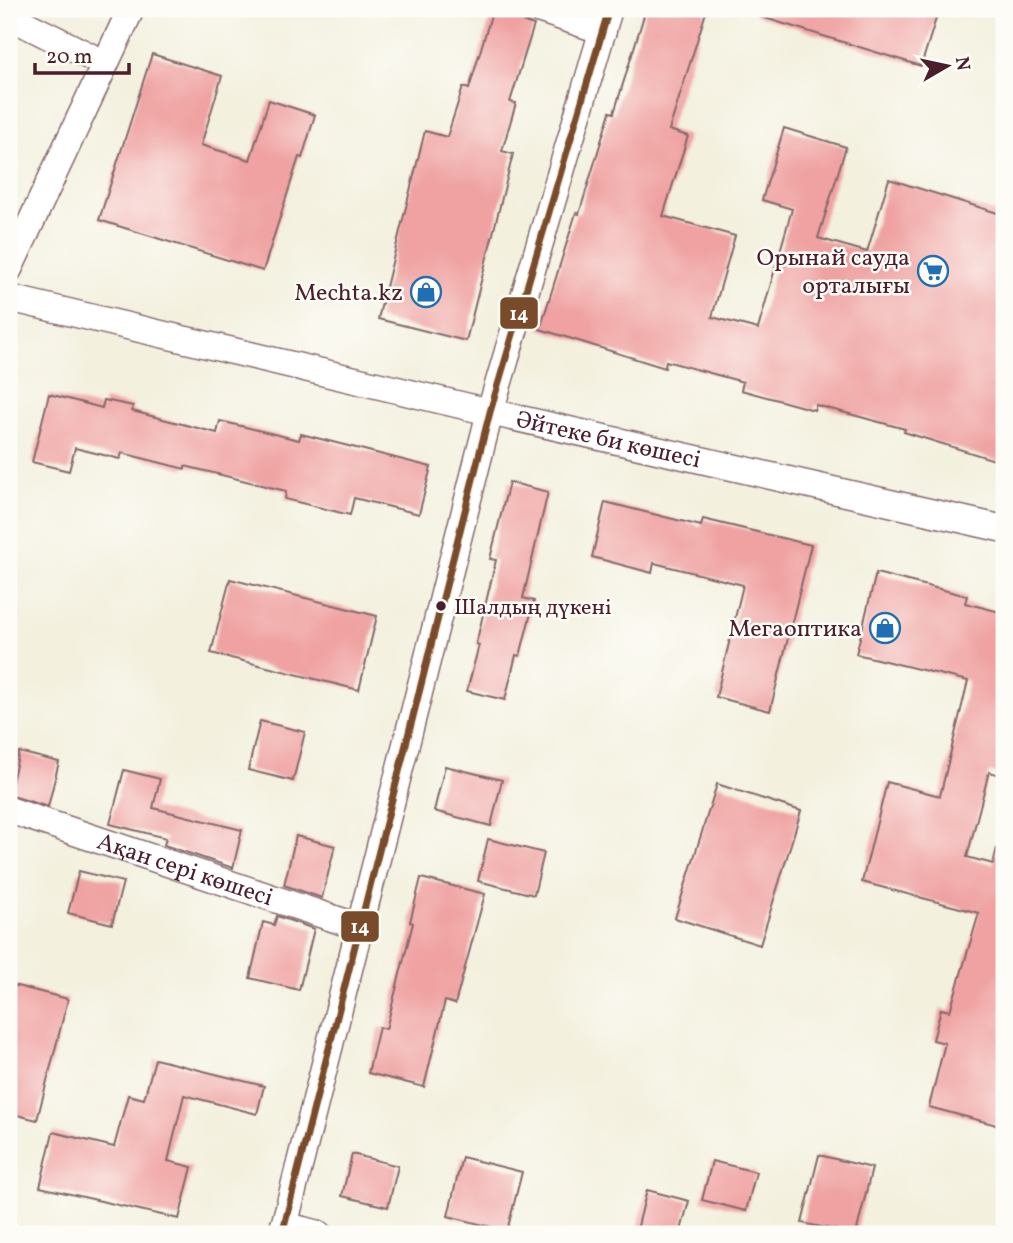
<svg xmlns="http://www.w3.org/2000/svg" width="1013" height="1243" viewBox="0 0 1013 1243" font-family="Vollkorn,serif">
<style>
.building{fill:#efa2a1}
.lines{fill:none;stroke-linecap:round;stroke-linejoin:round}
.street-casing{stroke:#85686a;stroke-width:29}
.street{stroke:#fff;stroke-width:26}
.bus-1-casing{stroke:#fdfcf7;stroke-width:12}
.bus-1{stroke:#7a4b2a;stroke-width:7}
.bus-dot{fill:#4a1f2b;stroke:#fdfcf7;stroke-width:2.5}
.labels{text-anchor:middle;stroke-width:5;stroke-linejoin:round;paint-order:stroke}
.bus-label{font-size:22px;fill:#4a1f2b;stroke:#fdfcf7;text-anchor:start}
.poi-label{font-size:24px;fill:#4a1f2b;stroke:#fdfcf7;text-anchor:end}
.street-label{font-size:24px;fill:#4a1f2b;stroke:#fdfcf7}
.line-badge{stroke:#fdfcf7;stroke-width:2.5}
.badge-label{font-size:19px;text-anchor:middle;font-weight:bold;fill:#fff}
</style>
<rect width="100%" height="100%" fill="#fdfcf7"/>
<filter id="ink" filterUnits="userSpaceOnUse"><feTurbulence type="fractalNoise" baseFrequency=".0143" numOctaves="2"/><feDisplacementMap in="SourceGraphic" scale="14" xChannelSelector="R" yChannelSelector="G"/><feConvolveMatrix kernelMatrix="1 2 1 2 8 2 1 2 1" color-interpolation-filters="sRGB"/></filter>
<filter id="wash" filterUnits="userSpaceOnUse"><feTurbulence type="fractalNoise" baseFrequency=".00686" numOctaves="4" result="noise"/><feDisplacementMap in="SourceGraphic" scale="28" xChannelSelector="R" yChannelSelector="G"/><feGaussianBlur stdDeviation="1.57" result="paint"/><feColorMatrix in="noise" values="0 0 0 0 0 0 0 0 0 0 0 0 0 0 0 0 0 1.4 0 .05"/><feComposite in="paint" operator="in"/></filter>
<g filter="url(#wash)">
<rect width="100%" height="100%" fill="#f3f0de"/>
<g id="blocks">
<path class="building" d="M 646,9 L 707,9 L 669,130 L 688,136 L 663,216 L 735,236 L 712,317 L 758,329 L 792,209 L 762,200 L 784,128 L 846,147 L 818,238 L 867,252 L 889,179 L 1004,215 L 1004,463 L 904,432 L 905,429 L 816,405 L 814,410 L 741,390 L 743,382 L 666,361 L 665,368 L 540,329 L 576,213 L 579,214 L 610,112 L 614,113 Z
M 756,9 L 939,9 L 921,66 L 755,15 Z
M 492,12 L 534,25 L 510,102 L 516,103 L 502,151 L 513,154 L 466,341 L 378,319 L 425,131 L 447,137 L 463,87 L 469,89 Z
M 152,54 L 222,76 L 201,145 L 250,160 L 269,100 L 315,115 L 302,158 L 299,157 L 263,271 L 99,220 Z
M 49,394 L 102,408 L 104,400 L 133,406 L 132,411 L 217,433 L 220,421 L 299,440 L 301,434 L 431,467 L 419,514 L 354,498 L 350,515 L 285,499 L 286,491 L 185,466 L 185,469 L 122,453 L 120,459 L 75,448 L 69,471 L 32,462 Z
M 509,482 L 548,492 L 523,598 L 534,601 L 520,656 L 516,655 L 505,700 L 467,691 L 479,645 L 476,644 L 496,560 L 490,559 Z
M 605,502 L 701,526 L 703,519 L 811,545 L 770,711 L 716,697 L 743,585 L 654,563 L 652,573 L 592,557 Z
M 876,573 L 967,596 L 965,603 L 1004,613 L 1004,776 L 989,772 L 967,857 L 993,864 L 997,848 L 1004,849 L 1004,1127 L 929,1107 L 945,1043 L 933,1040 L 941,1009 L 950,1011 L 979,913 L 862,882 L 887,782 L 940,796 L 968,681 L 856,654 Z
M 230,579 L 377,616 L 359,690 L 211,653 Z
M 260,721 L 305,732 L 293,781 L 248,770 Z
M 19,752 L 59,762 L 48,807 L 9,795 Z
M 445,766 L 502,780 L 491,826 L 434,811 Z
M 124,770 L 160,779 L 153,808 L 242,830 L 233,868 L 164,845 L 166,838 L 110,824 Z
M 717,784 L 801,811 L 760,945 L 675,918 Z
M 296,836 L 335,846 L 322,898 L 284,885 Z
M 488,839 L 544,853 L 534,895 L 478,881 Z
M 79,871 L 123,882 L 112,924 L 68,913 Z
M 421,878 L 485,894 L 455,1004 L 445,1001 L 424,1087 L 368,1073 L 379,1027 L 386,1029 L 413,923 L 410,922 Z
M 277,916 L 314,929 L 299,990 L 250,978 L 263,922 L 274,925 Z
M 9,984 L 68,999 L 37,1120 L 9,1113 Z
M 155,1059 L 264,1086 L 257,1114 L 184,1095 L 168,1161 L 192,1167 L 179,1219 L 40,1187 L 53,1132 L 114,1147 L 128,1095 L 144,1099 Z
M 352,1154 L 398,1166 L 388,1207 L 342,1196 Z
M 819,1155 L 872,1168 L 856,1234 L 802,1223 Z
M 462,1157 L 522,1172 L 507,1231 L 448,1216 Z
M 712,1161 L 756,1172 L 746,1211 L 702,1200 Z
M 647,1190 L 689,1201 L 680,1234 L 636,1234 Z"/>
</g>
</g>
<g filter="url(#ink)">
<use href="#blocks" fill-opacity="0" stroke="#85686a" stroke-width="2"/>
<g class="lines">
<g class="street-casing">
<g id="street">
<path d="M 538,9 L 603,31"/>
<path d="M 9,16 L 105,64"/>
<path d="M 9,269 L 131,9"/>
<path id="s1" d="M 9,298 L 490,412 L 1004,529"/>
<path id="s2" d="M 9,810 L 359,927"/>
<path d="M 284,1225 L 319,1234"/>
<path d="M 282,1234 L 490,412 L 609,9"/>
</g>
</g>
<use href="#street" class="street"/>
<g class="bus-1-casing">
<path id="bus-1" d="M 282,1234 L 490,412 L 609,9"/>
</g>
<use href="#bus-1" class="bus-1"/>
</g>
</g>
<defs>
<g id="supermarket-ring" transform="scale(1.575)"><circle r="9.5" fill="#fdfcf7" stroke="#1f6fb2" stroke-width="1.5"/><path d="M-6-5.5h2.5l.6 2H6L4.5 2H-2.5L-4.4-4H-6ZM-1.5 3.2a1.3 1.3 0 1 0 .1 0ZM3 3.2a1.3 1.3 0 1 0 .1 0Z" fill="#1f6fb2"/></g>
<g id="shop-ring" transform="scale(1.575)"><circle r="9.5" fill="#fdfcf7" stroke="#1f6fb2" stroke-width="1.5"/><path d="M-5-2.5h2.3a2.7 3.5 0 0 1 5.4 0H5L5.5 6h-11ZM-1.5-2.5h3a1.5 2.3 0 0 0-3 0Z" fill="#1f6fb2"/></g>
</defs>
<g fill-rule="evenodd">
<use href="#supermarket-ring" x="933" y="271"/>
<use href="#shop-ring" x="426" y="292"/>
<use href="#shop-ring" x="885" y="628"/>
</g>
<circle class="bus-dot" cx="441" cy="606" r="6"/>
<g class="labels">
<g class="bus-label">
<text x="454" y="614">Шалдың дүкені</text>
</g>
<g class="poi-label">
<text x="910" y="265">Орынай сауда<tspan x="910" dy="28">орталығы</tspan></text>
<text x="403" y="300">Mechta.kz</text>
<text x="862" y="636">Мегаоптика</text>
</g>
<g class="street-label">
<text dy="8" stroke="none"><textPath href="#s1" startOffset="616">Әйтеке би көшесі</textPath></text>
<text dy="8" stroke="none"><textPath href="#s2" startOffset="186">Ақан сері көшесі</textPath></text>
</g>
</g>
<g class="line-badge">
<rect x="499" y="296" width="40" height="34" rx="7" fill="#7a4b2a"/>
<rect x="340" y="910" width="40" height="33" rx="7" fill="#7a4b2a"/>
</g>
<g class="badge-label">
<text x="519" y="320">14</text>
<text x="360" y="933">14</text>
</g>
<rect width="1013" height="1243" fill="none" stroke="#fdfcf7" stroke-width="35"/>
<g transform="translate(947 66) rotate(81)" stroke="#fdfcf7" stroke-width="5" paint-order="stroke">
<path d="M0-5L12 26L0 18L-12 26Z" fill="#4a1f2b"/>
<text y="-10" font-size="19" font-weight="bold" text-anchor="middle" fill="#4a1f2b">N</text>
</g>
<path d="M35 63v10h94v-10" fill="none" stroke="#4a1f2b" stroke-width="3.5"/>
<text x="46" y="63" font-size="21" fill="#4a1f2b" stroke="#fdfcf7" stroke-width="5" paint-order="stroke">20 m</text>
</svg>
